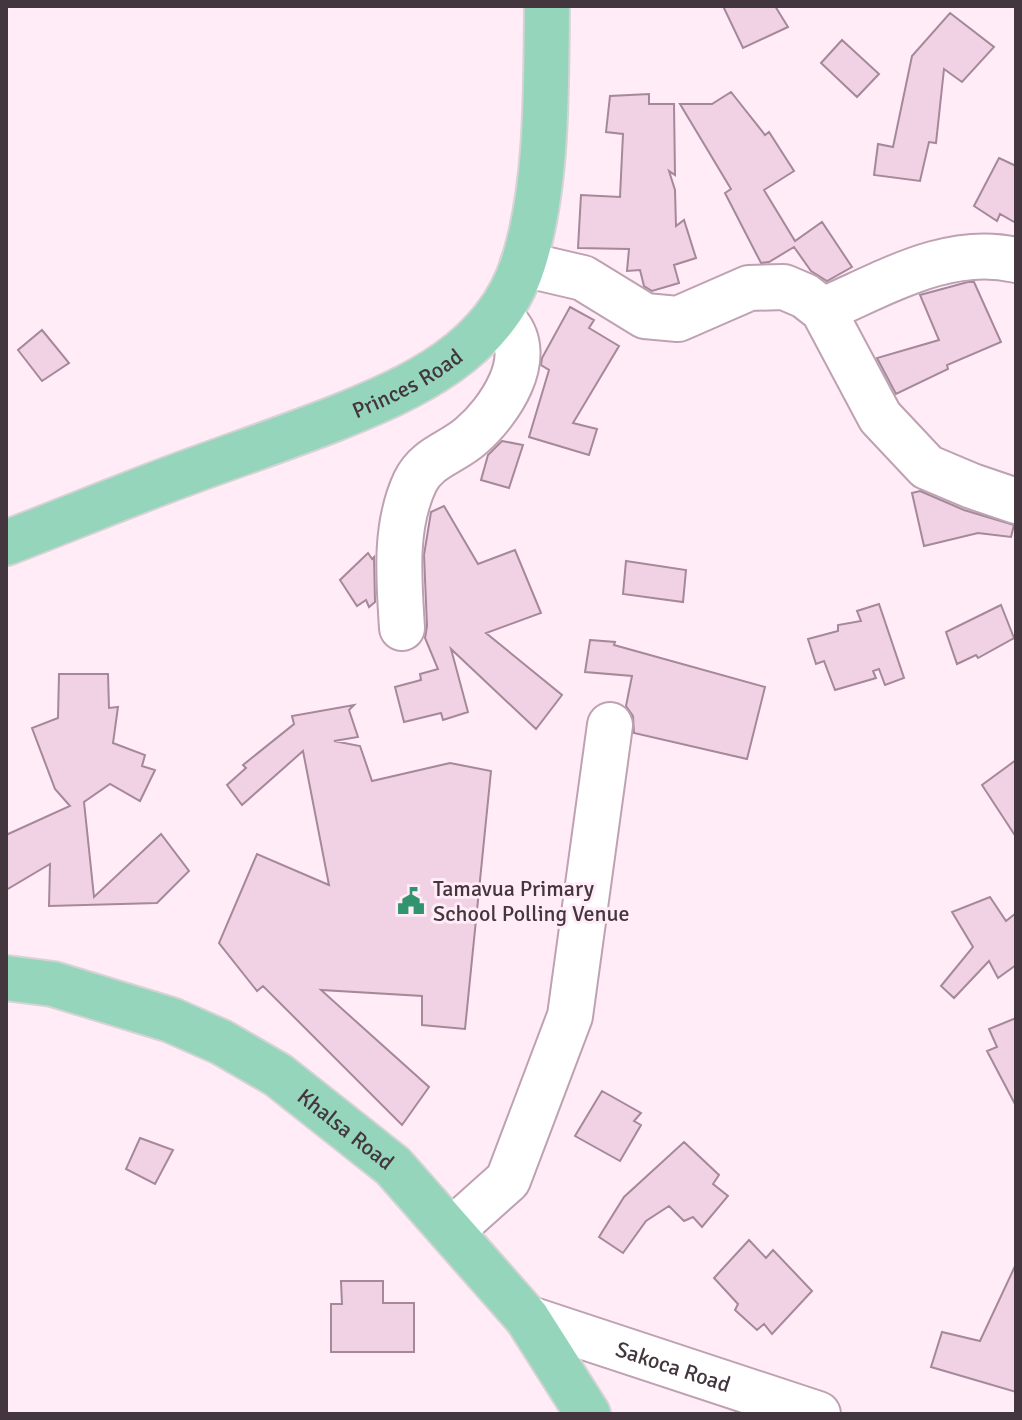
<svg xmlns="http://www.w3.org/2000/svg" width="1022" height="1420" viewBox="0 0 1022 1420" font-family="Signika,sans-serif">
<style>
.building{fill:#f1d2e4;stroke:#a58899;stroke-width:2}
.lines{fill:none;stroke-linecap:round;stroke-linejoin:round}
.minor-casing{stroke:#bea1b2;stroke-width:48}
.major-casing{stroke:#d6d3d5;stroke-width:48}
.minor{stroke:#fff;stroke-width:44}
.major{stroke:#95d5bb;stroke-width:44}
.labels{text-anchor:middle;stroke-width:6;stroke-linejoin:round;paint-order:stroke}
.street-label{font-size:22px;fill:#43363e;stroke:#ffecf7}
.poi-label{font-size:22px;fill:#43363e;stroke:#ffecf7;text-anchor:start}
</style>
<rect width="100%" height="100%" fill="#ffecf7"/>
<path class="building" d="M 723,6 L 775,6 L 788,27 L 743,48 Z
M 950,13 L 994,47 L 962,82 L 944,69 L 936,143 L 929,142 L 920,181 L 874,175 L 878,144 L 893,147 L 912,56 Z
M 842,40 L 879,74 L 857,97 L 821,63 Z
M 731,92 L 765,135 L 769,132 L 794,171 L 764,190 L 795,241 L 822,222 L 852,267 L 827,281 L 811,271 L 794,247 L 769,262 L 761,263 L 725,193 L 731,189 L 680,104 L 712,104 Z
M 649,94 L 649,104 L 674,104 L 675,175 L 669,171 L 675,190 L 676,226 L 684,220 L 696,258 L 674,265 L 679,283 L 652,291 L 644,286 L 640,270 L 627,271 L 629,249 L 578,248 L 581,195 L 620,197 L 623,134 L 606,132 L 610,96 Z
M 999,158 L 1016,166 L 1016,223 L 1000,214 L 997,221 L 974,206 Z
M 968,282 L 974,282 L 1001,342 L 947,365 L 948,369 L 896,394 L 877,358 L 939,340 L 920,295 Z
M 570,307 L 594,320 L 589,328 L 619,346 L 573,423 L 597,429 L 589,455 L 529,437 L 549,370 L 541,365 L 542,358 Z
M 42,330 L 69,363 L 42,381 L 18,350 Z
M 502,441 L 523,445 L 509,488 L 481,480 L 488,455 Z
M 920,491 L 964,510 L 1014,525 L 1011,537 L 978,533 L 924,546 L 912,493 Z
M 444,506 L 478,564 L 515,550 L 541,613 L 486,633 L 562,695 L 536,729 L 451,649 L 468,712 L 443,720 L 441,713 L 404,722 L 395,687 L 421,680 L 420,674 L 438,669 L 425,638 L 427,626 L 424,555 L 431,512 Z
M 368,553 L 372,559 L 374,557 L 375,602 L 369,607 L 366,600 L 357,606 L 340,580 Z
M 626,561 L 686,570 L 683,602 L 623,594 Z
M 879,604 L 904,678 L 885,685 L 879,669 L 873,671 L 876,678 L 835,690 L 824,661 L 816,664 L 808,639 L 838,631 L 838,625 L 861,621 L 857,611 Z
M 1001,605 L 1014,638 L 978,658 L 976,655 L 957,664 L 946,632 Z
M 590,640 L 615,642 L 614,645 L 765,687 L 747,759 L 634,733 L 633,716 L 626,706 L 632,676 L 585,672 Z
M 59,674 L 108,674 L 109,708 L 118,707 L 113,743 L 145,755 L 142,766 L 155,770 L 140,801 L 110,784 L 84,802 L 94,897 L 161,834 L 189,871 L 157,903 L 49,906 L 50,864 L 6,890 L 6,835 L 70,806 L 55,789 L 32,728 L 58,718 Z
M 354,705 L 349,710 L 358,737 L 334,741 L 360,746 L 372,781 L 450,763 L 491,771 L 465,1029 L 422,1025 L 422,996 L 321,990 L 429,1087 L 402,1125 L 263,986 L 257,991 L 219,943 L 257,854 L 329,885 L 303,751 L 242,805 L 227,785 L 246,768 L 243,765 L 294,724 L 292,716 Z
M 1016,760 L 1016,837 L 982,785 Z
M 990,897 L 1006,921 L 1016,913 L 1016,965 L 998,978 L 989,961 L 954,998 L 941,986 L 973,947 L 952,912 Z
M 1016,1018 L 1016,1106 L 987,1051 L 997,1047 L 989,1029 Z
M 602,1091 L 641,1113 L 634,1121 L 641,1125 L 620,1161 L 575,1136 Z
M 140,1138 L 173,1150 L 155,1184 L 126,1169 Z
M 684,1142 L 719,1175 L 713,1184 L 728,1196 L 702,1227 L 693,1217 L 684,1221 L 669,1206 L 646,1221 L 623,1253 L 599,1237 L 624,1197 Z
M 749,1240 L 766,1258 L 773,1250 L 812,1291 L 772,1334 L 764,1324 L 757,1330 L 735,1310 L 738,1304 L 714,1278 Z
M 1016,1264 L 1016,1392 L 931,1367 L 942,1332 L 980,1341 Z
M 341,1281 L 383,1281 L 383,1303 L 414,1303 L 414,1352 L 331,1352 L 331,1304 L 342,1304 Z"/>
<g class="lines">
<g class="minor-casing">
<g id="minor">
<path d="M 523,264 L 583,278 L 645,316 L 678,319 L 749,288 L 784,287 L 805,296 L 823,310 L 880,417 L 927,467 L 972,486 L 1016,501"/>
<path d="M 823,310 C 884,284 948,244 1016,260"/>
<path d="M 402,628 C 399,579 394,527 415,482 C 427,457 452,453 471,436 C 499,412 536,358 507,324 L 487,330"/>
<path d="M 451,1231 L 508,1180 L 570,1016 L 610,725"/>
<path id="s1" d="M 527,1318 L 818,1414"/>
</g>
</g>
<g class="major-casing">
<g id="major">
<path id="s2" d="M 6,543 C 66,520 126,495 186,473 C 235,455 285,438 334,419 C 412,388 495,351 523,264 C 548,187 546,87 547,6"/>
<path id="s3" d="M 6,978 L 53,984 L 171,1020 L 221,1042 L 278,1075 L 393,1166 L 527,1318 L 588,1414"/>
</g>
</g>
<use href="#minor" class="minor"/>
<use href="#major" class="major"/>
</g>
<defs>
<g id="civic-bare" transform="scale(2.16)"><path d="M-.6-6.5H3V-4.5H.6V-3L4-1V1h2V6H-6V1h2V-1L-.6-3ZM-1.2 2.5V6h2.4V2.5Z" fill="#32946e" stroke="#ffecf7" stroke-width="2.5" paint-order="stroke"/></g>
</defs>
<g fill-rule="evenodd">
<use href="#civic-bare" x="411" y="901"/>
</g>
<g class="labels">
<g class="street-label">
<text dy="8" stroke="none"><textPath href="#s2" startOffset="432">Princes Road</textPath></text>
<text dy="8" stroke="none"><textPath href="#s3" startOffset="378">Khalsa Road</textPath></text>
<text dy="8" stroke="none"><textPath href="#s1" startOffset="154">Sakoca Road</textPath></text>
</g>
<g class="poi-label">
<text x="433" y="896">Tamavua Primary<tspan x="433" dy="25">School Polling Venue</tspan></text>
</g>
</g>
<rect width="1022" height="1420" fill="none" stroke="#43363e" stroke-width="16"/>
</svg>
